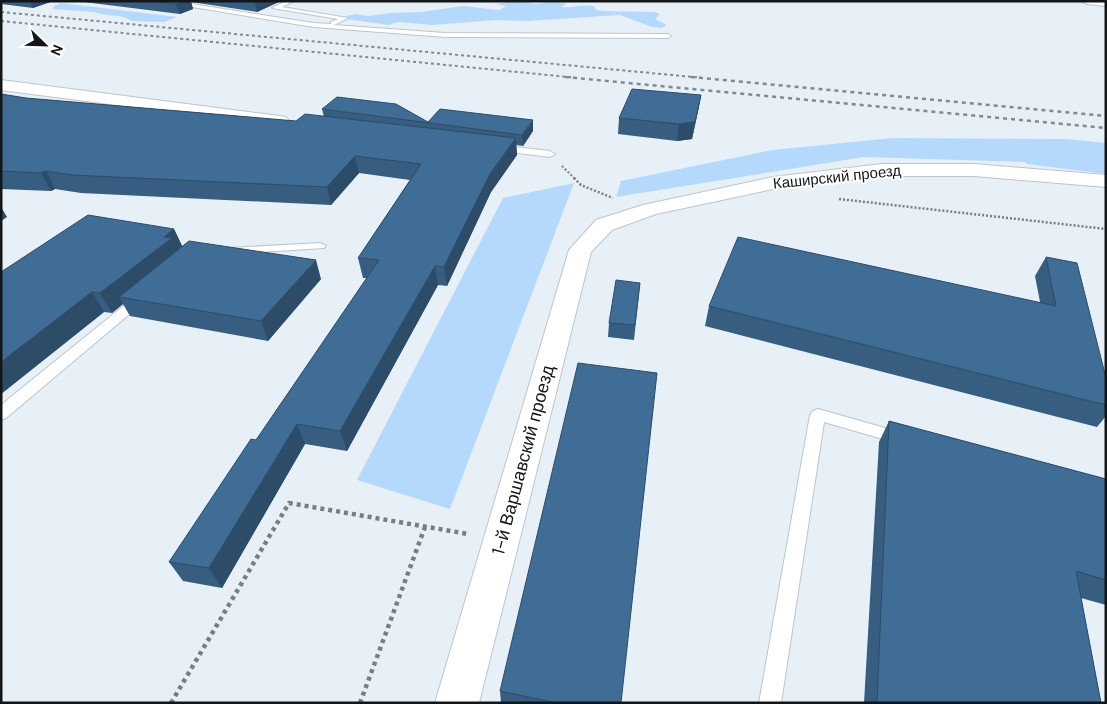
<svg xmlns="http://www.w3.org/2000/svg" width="1107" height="704" viewBox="0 0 1107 704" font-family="'DM Sans',sans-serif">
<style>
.green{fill:#b5d9fc}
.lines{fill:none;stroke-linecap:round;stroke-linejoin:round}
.service-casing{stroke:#bdc5cc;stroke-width:2}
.minor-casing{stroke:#bdc5cc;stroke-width:2}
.tertiary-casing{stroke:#bdc5cc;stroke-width:2}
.path-far2{stroke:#787e82;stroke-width:2;stroke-dasharray:2 2;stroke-linecap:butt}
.path-far1{stroke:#787e82;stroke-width:2.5;stroke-dasharray:2 2;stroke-linecap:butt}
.path{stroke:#787e82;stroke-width:4.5;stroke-dasharray:4 4;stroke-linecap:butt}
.service{fill:#fff;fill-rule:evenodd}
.minor{fill:#fff;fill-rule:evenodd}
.tertiary{fill:#fff;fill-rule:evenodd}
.rail-far1{stroke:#83898e;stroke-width:2;stroke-dasharray:3 3;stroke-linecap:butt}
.rail{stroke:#83898e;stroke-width:2.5;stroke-dasharray:4 4;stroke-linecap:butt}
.wall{fill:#375e80}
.shaded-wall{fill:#2d4c68}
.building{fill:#406d95;stroke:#2d4c68}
.labels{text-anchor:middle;stroke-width:4;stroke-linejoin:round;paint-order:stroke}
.far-street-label{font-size:15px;fill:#131618;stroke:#fff}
.street-label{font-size:18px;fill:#131618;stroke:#fff}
</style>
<rect width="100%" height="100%" fill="#e8f0f7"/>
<path class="green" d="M 516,1 L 537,4 L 550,2 L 567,3 L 561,7 C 572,8 583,4 594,6 L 596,10 L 603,11 L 655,12 L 660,14 L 655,19 L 665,24 L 666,26 L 661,28 L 652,27 L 620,15 L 527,21 L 496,20 L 432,25 L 399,22 L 388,25 L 346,19 L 346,16 L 356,14 L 368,16 L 391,13 L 420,12 L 464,6 L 499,10 L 506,6 L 495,4 Z
M 61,3 L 177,17 L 165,22 L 132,21 C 121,13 105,17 95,12 L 53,9 L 54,6 Z
M 893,138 L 1066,139 L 1106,143 L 1106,174 L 1027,164 L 1025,162 L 864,157 L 616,197 L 621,181 L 772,150 Z
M 574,183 L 450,509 L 357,480 L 503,198 Z"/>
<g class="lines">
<g class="service-casing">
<path id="service" d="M 156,1 L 172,1 L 314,23 L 331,24 L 331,22 L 338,19 L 272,8 L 286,1 L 294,1 L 282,7 L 348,18 L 334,25 L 445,33 L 668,34 L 671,36 L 668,38 L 445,37 L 314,27 Z
M 498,145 L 550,151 L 555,154 L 550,157 L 495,150 L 495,146 Z
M 320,243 L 326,246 L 324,248 L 229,254 L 223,251 L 229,248 Z
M 141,294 L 147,298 L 145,301 L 6,418 L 1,420 L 1,405 L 137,295 Z
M 818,409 L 906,434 L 908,438 L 906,442 L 900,444 L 824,422 L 781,703 L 759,703 L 810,415 L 813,411 Z"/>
</g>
<g class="minor-casing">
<path id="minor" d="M 1,80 L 280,116 L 286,117 L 289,121 L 286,125 L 280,126 L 1,90 Z
M 882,164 L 974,164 L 1106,175 L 1106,187 L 974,176 L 882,176 L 773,189 L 656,214 L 612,230 L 591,252 L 479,703 L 435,703 L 569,250 L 596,220 L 643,205 L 773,177 Z"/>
</g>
<g class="tertiary-casing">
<path id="tertiary" d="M 1081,1 L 1106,1 L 1106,6 L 1087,4 Z"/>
</g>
<path class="path-far2" d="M 562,166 L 575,179"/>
<path class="path-far1" d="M 574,178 L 581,185 L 613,198
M 839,199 L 1106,229"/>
<path class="path" d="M 171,703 L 289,503 L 468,534
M 360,703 L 425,527"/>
<use href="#service" class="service"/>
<use href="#minor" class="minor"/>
<use href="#tertiary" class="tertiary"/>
<path class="rail-far1" d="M 1,12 L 704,78
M 1,21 L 578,78"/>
<path class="rail" d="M 565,77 L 1106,128
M 691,77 L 1106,116"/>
</g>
<path class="wall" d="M 1,1 L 53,1 L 33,8 L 1,4 Z
M 76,1 L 281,1 L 257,12 L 191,2 L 193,9 L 180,14 Z
M 1,94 L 26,98 L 296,121 L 324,117 L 322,109 L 428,122 L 533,131 L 523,146 L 516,145 L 517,155 L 491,192 L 447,286 L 438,285 L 347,451 L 305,444 L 222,588 L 183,581 L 169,562 L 256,440 L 367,278 L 363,278 L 358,258 L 410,180 L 359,173 L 331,205 L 81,193 L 55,189 L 51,191 L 1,189 Z
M 701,95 L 698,111 L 692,139 L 677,141 L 618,134 L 619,118 Z
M 174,229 L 182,246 L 321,279 L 268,341 L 130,316 L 123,304 L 112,313 L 104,312 L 1,394 L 1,272 Z
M 1046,257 L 1106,378 L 1106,416 L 1097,427 L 705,326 L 709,306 L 1040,302 L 1035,276 Z
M 640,283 L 634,340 L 608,337 L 609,323 Z
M 889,421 L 1106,479 L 1106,605 L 1081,598 L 1101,703 L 864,703 L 879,442 Z
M 500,691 L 621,703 L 501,703 Z"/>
<path class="shaded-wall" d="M 30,1 L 53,1 L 33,8 Z
M 184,1 L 191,1 L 193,9 L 180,14 L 176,4 Z
M 256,1 L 281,1 L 257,12 L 255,2 Z
M 701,95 L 698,111 L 692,139 L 677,141 L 679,124 Z
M 533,120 L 533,131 L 523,146 L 522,135 Z
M 516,138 L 517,155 L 491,192 L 447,286 L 444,267 L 490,174 Z
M 355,156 L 359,173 L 331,205 L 327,187 Z
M 46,171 L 55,189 L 51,191 L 41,173 Z
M 1,207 L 7,217 L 1,221 Z
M 174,229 L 183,248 L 119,297 L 123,304 L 112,313 L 100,293 L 164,237 Z
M 316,260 L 321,279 L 268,341 L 261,321 Z
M 435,266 L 438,285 L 347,451 L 340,431 Z
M 92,292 L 104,312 L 1,394 L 1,362 Z
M 297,424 L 305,444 L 222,588 L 209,568 Z"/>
<path class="building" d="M 154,1 L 184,1 L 176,4 Z
M 632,89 L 701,95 L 695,122 L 679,124 L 619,118 Z
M 1,94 L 26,98 L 296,121 L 305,114 L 516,138 L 490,174 L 444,267 L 435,266 L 340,431 L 297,424 L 209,568 L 169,562 L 251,439 L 256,440 L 379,260 L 358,258 L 421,164 L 355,156 L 327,187 L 72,175 L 46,171 L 41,173 L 1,171 Z
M 337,97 L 396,104 L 428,122 L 440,109 L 533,120 L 522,135 L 322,109 Z
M 88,215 L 174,229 L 164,237 L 172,238 L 100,293 L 92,292 L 1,362 L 1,272 Z
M 738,237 L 1056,306 L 1046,257 L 1077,263 L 1106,378 L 1106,405 L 709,306 Z
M 189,241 L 316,260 L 261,321 L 119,297 Z
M 616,280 L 640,283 L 635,325 L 609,323 Z
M 578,363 L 657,373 L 621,703 L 557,703 L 500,691 Z
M 889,421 L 1106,479 L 1106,580 L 1076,571 L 1101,703 L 877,703 Z"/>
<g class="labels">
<g class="far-street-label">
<text transform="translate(837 177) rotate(-6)" y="5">Каширский проезд</text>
</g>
<g class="street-label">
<text transform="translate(523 460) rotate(-75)" y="6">1-й Варшавский проезд</text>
</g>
</g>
<rect width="1107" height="704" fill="none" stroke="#131618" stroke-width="5"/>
<g transform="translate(45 45) rotate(113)" stroke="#ffffff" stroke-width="4" paint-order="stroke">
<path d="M0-4L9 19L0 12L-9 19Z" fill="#131618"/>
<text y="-8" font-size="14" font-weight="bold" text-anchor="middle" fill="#131618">N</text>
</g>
</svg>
